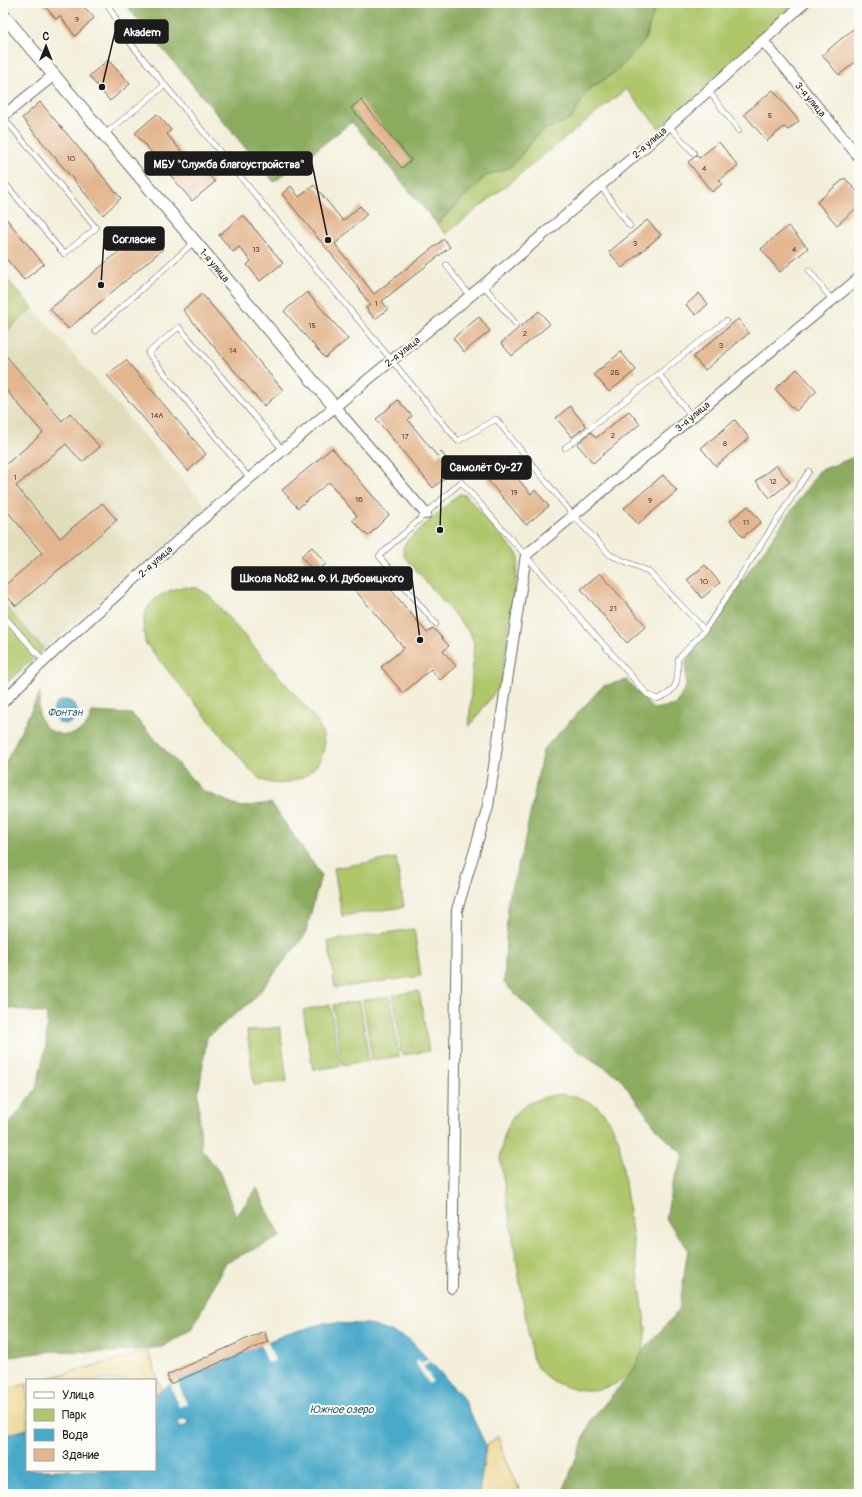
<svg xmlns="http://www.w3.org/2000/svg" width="862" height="1497" viewBox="0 0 862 1497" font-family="Pangolin,sans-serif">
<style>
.built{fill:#e1dcba}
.green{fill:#afc66b;stroke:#667144}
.forest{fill:#8bab5f;stroke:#54643e}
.sand{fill:#eeda9e;stroke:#857b5d}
.water{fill:#49a9c9;stroke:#326272;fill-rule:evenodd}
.pier{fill:#f3efdb}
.building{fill:#e3b68f}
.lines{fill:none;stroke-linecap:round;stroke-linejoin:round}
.service-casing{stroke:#67665f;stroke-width:6}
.minor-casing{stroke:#67665f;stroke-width:12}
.tertiary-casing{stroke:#67665f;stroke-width:14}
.service{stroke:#fff;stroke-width:5}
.minor{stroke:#fff;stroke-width:10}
.tertiary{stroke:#fff;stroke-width:12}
.labels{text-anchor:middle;stroke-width:4;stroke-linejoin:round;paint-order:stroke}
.number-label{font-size:8px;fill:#4e4239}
.street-label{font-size:10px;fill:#1c1c1c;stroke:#fdfcf7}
.water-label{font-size:11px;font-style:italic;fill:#326272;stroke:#fdfcf7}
.leader{fill:none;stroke:#1c1c1c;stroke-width:1.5}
.callout-dot{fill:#1c1c1c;stroke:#fdfcf7;stroke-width:1.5}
.callout{fill:#1c1c1c;stroke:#1c1c1c;stroke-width:1.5}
.callout-label{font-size:11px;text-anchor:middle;font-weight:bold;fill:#fff}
</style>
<rect width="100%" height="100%" fill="#fdfcf7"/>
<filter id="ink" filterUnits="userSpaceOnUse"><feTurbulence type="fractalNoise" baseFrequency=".025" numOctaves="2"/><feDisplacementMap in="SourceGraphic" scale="8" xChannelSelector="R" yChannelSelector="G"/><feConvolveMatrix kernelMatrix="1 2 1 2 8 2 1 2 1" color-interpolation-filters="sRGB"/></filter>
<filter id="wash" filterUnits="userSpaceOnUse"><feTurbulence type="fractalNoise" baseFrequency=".012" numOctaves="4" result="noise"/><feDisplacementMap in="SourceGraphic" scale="16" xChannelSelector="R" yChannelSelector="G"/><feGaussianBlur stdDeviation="0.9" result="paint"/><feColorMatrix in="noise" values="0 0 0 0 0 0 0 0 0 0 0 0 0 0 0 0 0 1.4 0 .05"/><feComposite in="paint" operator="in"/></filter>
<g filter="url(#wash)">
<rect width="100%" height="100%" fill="#f3efdb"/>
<path class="built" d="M 33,308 L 208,509 L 44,649 L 3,604 L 3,334 Z"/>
<path class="green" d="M 660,3 L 799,3 L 763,41 L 659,128 L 626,89 L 446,234 L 437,224 L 486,176 L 511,167 L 540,132 L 571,119 L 588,90 L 614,73 L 644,42 L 654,11 Z
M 3,275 L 33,308 L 3,334 Z
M 459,494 L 466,495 L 519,556 L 501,684 L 469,727 L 474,643 L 470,633 L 404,556 L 403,548 L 407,541 Z
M 183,587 L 197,588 L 209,595 L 315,718 C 320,727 324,734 324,744 C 325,772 286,792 262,780 C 258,778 254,773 250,770 L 146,644 C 137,611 151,594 183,587 Z
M 3,604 L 44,649 L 3,686 Z
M 396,858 L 404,907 L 342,916 L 334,868 Z
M 414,929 L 421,976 L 335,988 L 328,941 Z
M 419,991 L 429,1051 L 402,1055 L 393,995 Z
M 390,996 L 399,1056 L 372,1060 L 363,1000 Z
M 360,1001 L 369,1061 L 342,1065 L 333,1005 Z
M 330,1005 L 340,1066 L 313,1070 L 303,1010 Z
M 280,1027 L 287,1081 L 254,1085 L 247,1031 Z
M 561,1094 C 595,1099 606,1109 619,1141 L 646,1329 C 644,1344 643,1361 632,1372 C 609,1396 569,1395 544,1375 C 539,1371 535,1363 532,1357 L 500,1158 C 505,1117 519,1100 561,1094 Z"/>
<path class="forest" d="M 124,3 L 660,3 L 654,11 L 644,42 L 614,73 L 588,90 L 571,119 L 540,132 L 511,167 L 486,176 L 437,224 L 352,122 L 274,182 Z
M 859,455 L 859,1494 L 562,1494 L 591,1420 L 632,1372 L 643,1351 L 679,1310 L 688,1249 L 666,1219 L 672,1185 L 684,1155 L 660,1133 L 619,1077 L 563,1041 L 504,983 L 508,898 L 523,849 L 543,750 L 603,686 L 627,680 L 653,709 L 676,705 L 686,687 L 686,662 L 819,471 Z
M 40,692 C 40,699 38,707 39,714 C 44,739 85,745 92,712 L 132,714 L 203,791 L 241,807 L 271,803 L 321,875 L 305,935 L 253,1000 L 207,1037 L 198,1096 L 201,1148 L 220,1173 L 236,1217 L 257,1188 L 280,1237 L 226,1262 L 192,1329 L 162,1347 L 115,1352 L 52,1351 L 3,1358 L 3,1133 L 36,1089 L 46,1046 L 47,1014 L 3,1007 L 3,768 Z"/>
<path class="sand" d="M 148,1351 L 162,1391 L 155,1394 L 155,1380 L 42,1380 Z
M 27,1384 L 27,1429 L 3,1436 L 3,1390 Z
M 498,1436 L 506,1462 L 519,1488 L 516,1494 L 479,1494 L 486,1446 Z"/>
<path class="water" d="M53 712a12 12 0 1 1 24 0a12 12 0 1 1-24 0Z
M 324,1323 L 369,1324 L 409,1339 L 463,1397 L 486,1446 L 479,1494 L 3,1494 L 3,1436 L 27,1429 L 27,1470 L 155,1470 L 155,1394 L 177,1380 L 284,1335 ZM 186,1418 L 188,1423 L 180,1429 L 177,1421 Z"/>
<path class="pier" d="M 267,1340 L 275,1361 L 268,1363 L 261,1345 L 177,1381 L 187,1404 L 179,1407 L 170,1383 Z
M 429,1358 L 432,1360 L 423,1366 L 433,1381 L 429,1384 L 415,1362 L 418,1359 L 421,1363 Z"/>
<g id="blocks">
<path class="building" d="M 42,3 L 81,3 L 94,18 L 75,36 L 60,16 L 56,19 Z
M 859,24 L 859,59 L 839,75 L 822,55 Z
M 108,60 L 130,84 L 110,101 L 89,76 Z
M 773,90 L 799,121 L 788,130 L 784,127 L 767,141 L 744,114 Z
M 361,100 L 411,160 L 402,168 L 351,108 Z
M 40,102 L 121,198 L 103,215 L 22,118 Z
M 157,114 L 171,130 L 167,134 L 197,170 L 201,166 L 215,182 L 192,201 L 135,133 Z
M 719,142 L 738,166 L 719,180 L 722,184 L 712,192 L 688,162 L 697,155 L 699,158 Z
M 845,178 L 859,194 L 859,206 L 837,225 L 817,202 Z
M 314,185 L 343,221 L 360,206 L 367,214 L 335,244 L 374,294 L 444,239 L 450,247 L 382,301 L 388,309 L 375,319 L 366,308 L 370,305 L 355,283 L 282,194 L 291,186 L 299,197 Z
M 3,215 L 44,264 L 24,280 L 3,255 Z
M 243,215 L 283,263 L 260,281 L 247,265 L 251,261 L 239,247 L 233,252 L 219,235 Z
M 647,220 L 661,235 L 622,268 L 609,252 Z
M 788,226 L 808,248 L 780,272 L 761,249 Z
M 146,229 L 163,249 L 68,329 L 50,309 Z
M 307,292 L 348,339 L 325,358 L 284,311 Z
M 699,293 L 708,304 L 696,315 L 686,305 Z
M 202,294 L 283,390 L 264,406 L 183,310 Z
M 539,311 L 550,324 L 512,356 L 501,343 Z
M 479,317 L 490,331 L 464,352 L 453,338 Z
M 738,319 L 749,333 L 705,370 L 693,357 Z
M 3,352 L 62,421 L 70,413 L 100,447 L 82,462 L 66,444 L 16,486 L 60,538 L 102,503 L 117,520 L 16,606 L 3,592 L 3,587 L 42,553 L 3,506 L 3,467 L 43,433 L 3,386 Z
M 621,352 L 636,370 L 609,392 L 594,374 Z
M 126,360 L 206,454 L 188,471 L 107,375 Z
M 797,369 L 817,391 L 796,411 L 775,389 Z
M 398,400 L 412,416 L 408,420 L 437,456 L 441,452 L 455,469 L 433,488 L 376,419 Z
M 570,406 L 586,426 L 572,437 L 556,418 Z
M 629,411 L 640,424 L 593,463 L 577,444 L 591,432 L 596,438 Z
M 735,420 L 749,438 L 716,466 L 701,448 Z
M 332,448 L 389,515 L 368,536 L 352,520 L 357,516 L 329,482 L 298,508 L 282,490 Z
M 508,459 L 523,475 L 518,479 L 531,494 L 535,490 L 549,506 L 526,525 L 486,478 Z
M 776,465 L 790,482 L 770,498 L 756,481 Z
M 663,475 L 677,491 L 638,524 L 624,508 Z
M 748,506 L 761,522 L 743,537 L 730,521 Z
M 312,547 L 326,564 L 315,573 L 301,556 Z
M 705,565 L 720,583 L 702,598 L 687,580 Z
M 377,573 L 427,633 L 433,628 L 449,646 L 443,651 L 456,666 L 440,680 L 431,669 L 403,693 L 381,667 L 404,648 L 355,590 Z
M 600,573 L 646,626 L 627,643 L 581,589 Z
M 264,1331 L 268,1342 L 170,1384 L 167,1375 Z"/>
</g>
</g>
<g filter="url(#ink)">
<use href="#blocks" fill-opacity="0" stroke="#67665f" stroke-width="1"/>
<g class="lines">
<g class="service-casing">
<path id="service" d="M 107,3 L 127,39 L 458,441 L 496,419 L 573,515 L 610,555 L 648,571 L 705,630
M 708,90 L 739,131
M 3,117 L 96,228 L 64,254 L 3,181
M 668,125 L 694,153
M 105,134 L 165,85
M 600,185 L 630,226
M 446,265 L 470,296
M 809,270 L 832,300
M 483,285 L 516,324
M 95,331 L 194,242
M 659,374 L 692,417
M 565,448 L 726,321
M 250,479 L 148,353 L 179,327 L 283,450
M 3,615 L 44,661
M 436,624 L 379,556 L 461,482 L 647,694 L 657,699 C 679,691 678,680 678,659 L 705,630 L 809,471"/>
</g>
<g class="minor-casing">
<path id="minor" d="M 763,41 L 859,157
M 3,116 L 54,75
M 334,406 L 426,514
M 3,702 C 49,654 99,611 148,567 C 228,496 309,427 392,360 C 533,246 671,127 804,3
M 452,1288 L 457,910 L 488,806 L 526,555 L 859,278"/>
</g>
<g class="tertiary-casing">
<path id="tertiary" d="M 3,15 L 334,406"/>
</g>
<use href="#service" class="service"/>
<use href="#minor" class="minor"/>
<use href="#tertiary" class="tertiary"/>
</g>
</g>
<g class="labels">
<g class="number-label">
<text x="77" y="22">9</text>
<text x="770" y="118">5</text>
<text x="71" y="161">10</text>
<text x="704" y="171">4</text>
<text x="635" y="246">3</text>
<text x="256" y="252">13</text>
<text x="794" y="252">4</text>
<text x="376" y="306">1</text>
<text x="312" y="328">15</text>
<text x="525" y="336">2</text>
<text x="721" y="348">3</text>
<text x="233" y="353">14</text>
<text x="615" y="375">2Б</text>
<text x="157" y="418">14А</text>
<text x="613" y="438">2</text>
<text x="405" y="439">17</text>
<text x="725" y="446">8</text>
<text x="15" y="480">1</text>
<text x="773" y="484">12</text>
<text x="514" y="495">19</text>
<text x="359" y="502">16</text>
<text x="650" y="503">9</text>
<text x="746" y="525">11</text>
<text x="704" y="584">10</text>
<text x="613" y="611">21</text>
</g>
<g class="street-label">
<text transform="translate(811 99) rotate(50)" y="4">3-я улица</text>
<text transform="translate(649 142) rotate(-41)" y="4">2-я улица</text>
<text transform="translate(215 265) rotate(50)" y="4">1-я улица</text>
<text transform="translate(402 351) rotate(-39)" y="4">2-я улица</text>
<text transform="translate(692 416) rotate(-40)" y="4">3-я улица</text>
<text transform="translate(155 561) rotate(-42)" y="4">2-я улица</text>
</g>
<g class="water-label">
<text x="65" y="716">Фонтан</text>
<text x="342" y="1413">Южное озеро</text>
</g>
</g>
<path class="leader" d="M102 87L115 32M328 240L312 164M101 285L104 239M440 530L442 468M420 640L412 578"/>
<g class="callout-dot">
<circle cx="102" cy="87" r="4"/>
<circle cx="328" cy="240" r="4"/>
<circle cx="101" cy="285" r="4"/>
<circle cx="440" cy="530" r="4"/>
<circle cx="420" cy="640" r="4"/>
</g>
<g class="callout">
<rect x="115" y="20" width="53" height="23" rx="4"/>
<rect x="145" y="152" width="167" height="23" rx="4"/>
<rect x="104" y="227" width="60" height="23" rx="4"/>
<rect x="442" y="456" width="89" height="23" rx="4"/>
<rect x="232" y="567" width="180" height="23" rx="4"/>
</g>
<g class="callout-label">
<text x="142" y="36">Akadem</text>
<text x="229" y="168">МБУ "Служба благоустройства"</text>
<text x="134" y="243">Согласие</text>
<text x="486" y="471">Самолёт Су-27</text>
<text x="322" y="582">Школа №82 им. Ф. И. Дубовицкого</text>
</g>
<rect width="862" height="1497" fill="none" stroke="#fdfcf7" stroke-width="16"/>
<rect x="26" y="1379" width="130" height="92" fill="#fdfcf7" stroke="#a3a29f"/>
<rect x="34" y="1392" width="20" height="6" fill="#ffffff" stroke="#a3a29f"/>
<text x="62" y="1399" font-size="12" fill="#1c1c1c">Улица</text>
<rect x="34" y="1409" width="20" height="12" fill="#afc66b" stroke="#a3a29f"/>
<text x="62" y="1419" font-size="12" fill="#1c1c1c">Парк</text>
<rect x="34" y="1429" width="20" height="12" fill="#49a9c9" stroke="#a3a29f"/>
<text x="62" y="1439" font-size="12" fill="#1c1c1c">Вода</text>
<rect x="34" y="1449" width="20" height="12" fill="#e3b68f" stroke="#a3a29f"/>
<text x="62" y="1459" font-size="12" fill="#1c1c1c">Здание</text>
<g transform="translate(46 46)" stroke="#fdfcf7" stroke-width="3" paint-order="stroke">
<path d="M0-3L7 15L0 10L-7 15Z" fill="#1c1c1c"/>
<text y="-6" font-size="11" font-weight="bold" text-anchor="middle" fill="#1c1c1c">С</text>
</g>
</svg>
